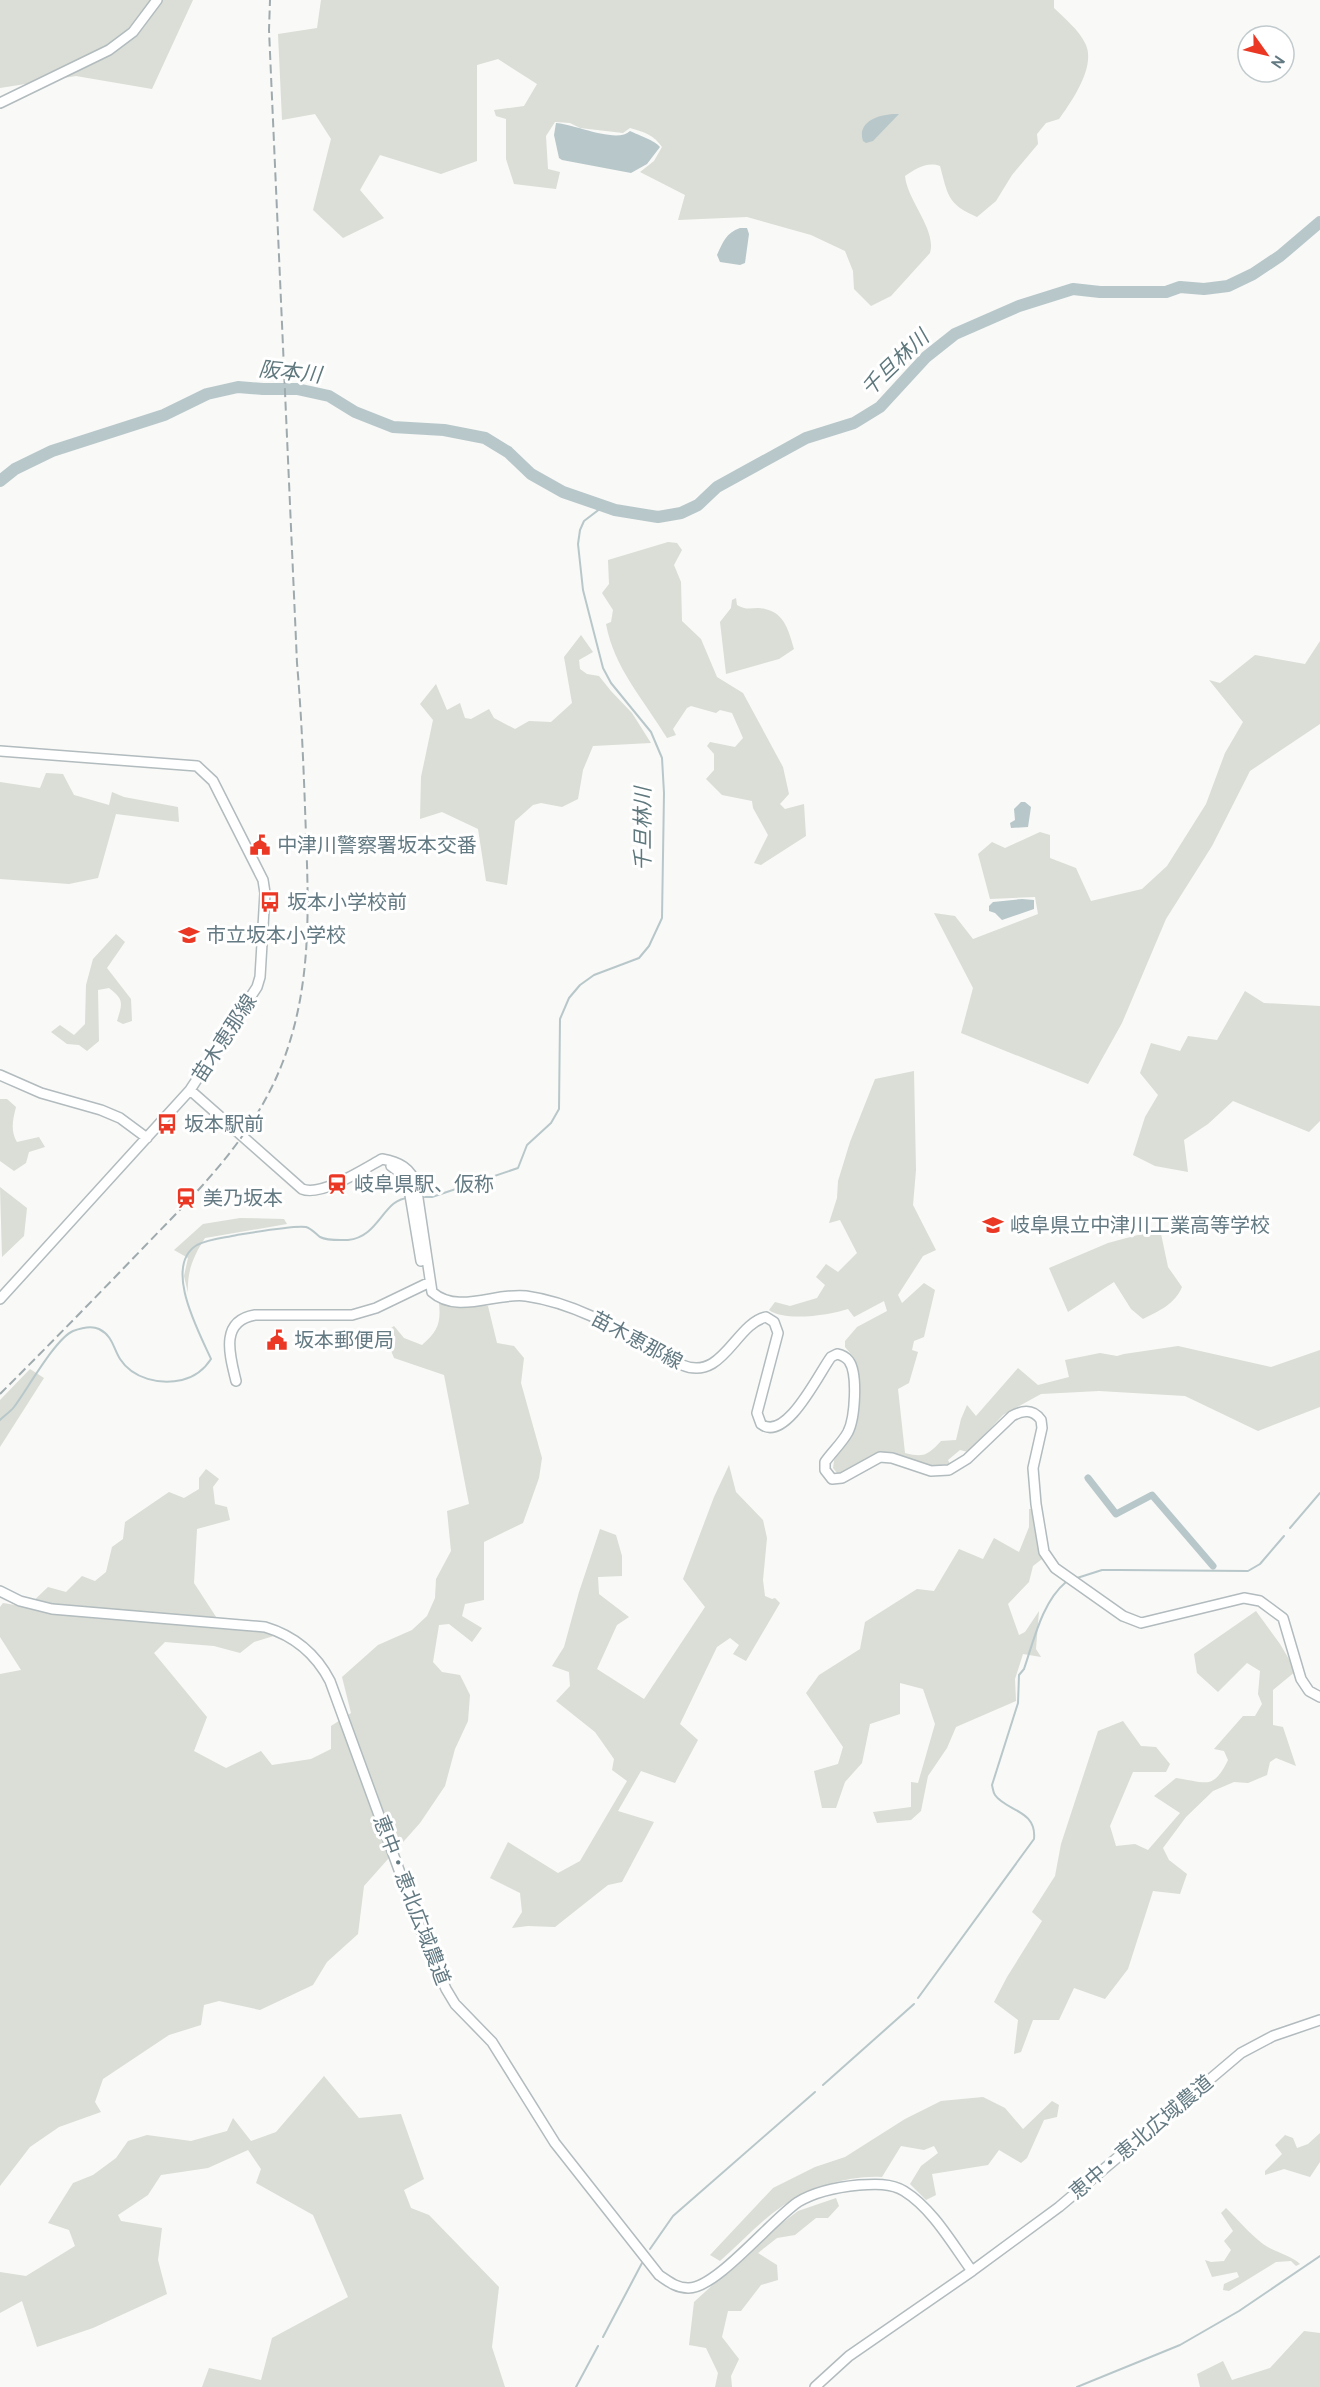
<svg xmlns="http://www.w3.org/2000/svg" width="1320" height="2387" viewBox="0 0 1320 2387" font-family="Cabin,'Noto Sans JP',sans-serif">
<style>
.green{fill:#daded6}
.water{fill:#b8c7ca}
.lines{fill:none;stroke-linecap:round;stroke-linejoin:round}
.stream{stroke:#b8c7ca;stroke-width:2}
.canal{stroke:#b8c7ca;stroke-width:7}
.river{stroke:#b8c7ca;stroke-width:12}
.secondary-casing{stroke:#b2bbbe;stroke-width:12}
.secondary{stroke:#fff;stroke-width:9}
.rail{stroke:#9faaae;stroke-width:2;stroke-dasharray:9 4.5;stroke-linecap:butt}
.labels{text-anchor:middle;stroke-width:6;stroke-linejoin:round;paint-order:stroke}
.poi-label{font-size:20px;fill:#637a83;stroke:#fff;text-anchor:start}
.street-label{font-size:20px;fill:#637a83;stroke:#fff}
.water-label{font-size:21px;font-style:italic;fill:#5e787d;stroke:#fff}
</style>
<rect width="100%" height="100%" fill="#f9f9f7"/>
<path class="green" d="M 0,0 L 193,0 L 152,89 L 76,76 L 0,88 Z
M 321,0 L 1054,0 L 1054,8 C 1064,18 1079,30 1085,43 C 1097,65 1072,101 1059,119 L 1046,123 L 1037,134 L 1038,144 L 1012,175 L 996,201 L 977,217 C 947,204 948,195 940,166 C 927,161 915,169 905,176 C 907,200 937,230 930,253 L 891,296 L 871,306 L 854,289 L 853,271 L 845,251 L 811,235 L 747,217 L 678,220 L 685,195 L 640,172 L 654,161 L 662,147 C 654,135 644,132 630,128 L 623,133 L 580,128 L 570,123 L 555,122 L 546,136 L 548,169 L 560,172 L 556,189 L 514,184 L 506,159 L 506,119 L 496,116 L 494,110 L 524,106 L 537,84 L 498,59 L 477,65 L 477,161 L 441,174 L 380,155 L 360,190 L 384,218 L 343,238 L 313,210 L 331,139 L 315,114 L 282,120 L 278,34 L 317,28 Z
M 668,542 L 677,543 L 682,550 L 674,565 L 681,582 L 682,621 L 701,639 L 717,677 L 743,693 L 783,767 L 789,794 L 780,804 L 785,809 L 804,804 L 806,836 L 761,865 L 754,863 L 768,835 L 753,808 L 752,801 L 722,795 L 706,779 L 714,770 L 714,754 L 707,746 L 710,742 L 735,747 L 743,738 L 732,713 L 720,710 L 716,713 L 691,706 L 687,708 L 673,729 L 676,735 L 667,738 C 644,700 614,668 606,624 L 611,622 L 613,610 L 602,593 L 609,584 L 608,560 Z
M 736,598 L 737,605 C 748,612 754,606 765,609 C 785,613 789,632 794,649 L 779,659 L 726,674 L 720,622 L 731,608 L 732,600 Z
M 581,635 L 593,652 L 579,660 L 580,669 L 587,674 L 599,676 L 611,691 L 632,713 L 651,743 L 593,746 L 583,770 L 578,799 L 562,807 L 541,803 L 533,805 L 515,821 L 507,885 L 486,881 L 478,829 L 442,812 L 420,819 L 421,777 L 433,720 L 420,704 L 436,684 L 447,710 L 460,703 L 465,718 L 471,719 L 489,709 L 494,718 L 515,729 L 529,721 L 551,722 L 572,703 L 564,657 Z
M 1320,641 L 1320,724 L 1250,771 L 1212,846 L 1166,919 L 1122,1023 L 1088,1084 L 961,1033 L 973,988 L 934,913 L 955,916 L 973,939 L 1038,914 L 1035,897 L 990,899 L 978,854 L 992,842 L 1005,848 L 1040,832 L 1050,835 L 1050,858 L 1076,868 L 1091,901 L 1142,889 L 1167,866 L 1206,804 L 1225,753 L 1243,722 L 1209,680 L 1220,683 L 1255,655 L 1305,664 Z
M 46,773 L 63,774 L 74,795 L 109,805 L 112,792 L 124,797 L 178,807 L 179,822 L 116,814 L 98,878 L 69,884 L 0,879 L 0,782 L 40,788 Z
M 116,934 L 125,942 L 107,968 L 131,999 L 132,1021 L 123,1024 L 117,1021 C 122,1004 125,1000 109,988 L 98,990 L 99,1041 L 87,1051 L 79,1045 L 67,1044 L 51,1032 L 60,1025 L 74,1035 L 85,1024 L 86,985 L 93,959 Z
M 1245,991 L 1264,1003 L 1320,1006 L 1320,1121 L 1309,1132 L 1233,1101 L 1208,1124 L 1184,1140 L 1188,1172 L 1155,1166 L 1133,1155 L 1145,1117 L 1158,1095 L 1140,1073 L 1151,1043 L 1180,1051 L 1188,1036 L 1217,1040 Z
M 914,1071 L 916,1170 L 913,1205 L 936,1250 L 923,1256 L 898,1295 L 902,1303 L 924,1283 L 935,1290 L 924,1337 L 914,1341 L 912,1350 L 918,1352 L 909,1383 L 898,1389 L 905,1453 C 924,1458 928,1455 941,1441 L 956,1440 L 961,1419 L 967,1405 L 976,1416 L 1018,1368 L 1038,1385 L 1069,1377 L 1065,1360 L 1100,1353 L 1117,1356 L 1124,1354 L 1178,1346 L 1271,1367 L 1320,1350 L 1320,1407 L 1258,1431 L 1185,1396 L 1099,1391 L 1041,1394 L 1003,1415 L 968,1452 L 960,1450 L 948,1460 L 950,1464 L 929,1466 L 889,1452 L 881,1452 L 872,1455 L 842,1473 L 837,1473 L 833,1468 L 835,1454 L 851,1438 L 858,1414 L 858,1381 L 855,1359 L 845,1347 L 845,1341 L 857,1327 L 887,1311 L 884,1301 L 854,1317 L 848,1309 C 830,1315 785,1322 769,1310 L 775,1302 L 790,1306 L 817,1298 L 825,1285 L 816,1277 L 826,1264 L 838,1272 L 857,1253 L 840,1220 L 829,1223 L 837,1198 L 838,1181 L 850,1142 L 875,1079 Z
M 0,1099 L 7,1099 L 16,1107 C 13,1119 10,1131 17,1142 L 39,1137 L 45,1147 L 29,1152 L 26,1163 L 14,1171 L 0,1161 Z
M 0,1187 L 27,1208 L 24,1236 L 2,1257 Z
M 240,1218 L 284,1219 L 287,1224 L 205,1238 C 193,1257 187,1271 188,1293 L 184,1276 L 188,1258 L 174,1250 L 203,1224 Z
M 1160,1229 L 1168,1267 L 1182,1287 C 1175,1304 1159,1311 1143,1319 L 1131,1309 L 1114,1282 L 1068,1312 L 1049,1268 L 1108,1243 Z
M 439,1303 C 456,1305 471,1303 488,1306 L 497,1343 L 514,1346 L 524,1358 L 521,1383 L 542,1458 L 539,1478 L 523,1523 L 484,1542 L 484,1600 L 465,1604 L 462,1616 L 482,1628 L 472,1642 L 449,1624 L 439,1625 L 433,1662 L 442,1672 L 460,1675 L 470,1695 L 468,1721 L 455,1749 L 445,1786 L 420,1823 L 364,1886 L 358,1934 L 327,1962 L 313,1985 L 260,2010 L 219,2001 L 204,2005 L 201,2025 L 169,2035 L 103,2079 L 95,2102 L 101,2112 L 59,2127 L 30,2147 L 0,2186 L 0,1674 L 21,1670 L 0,1637 L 0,1607 L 3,1603 L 27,1607 L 48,1587 L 66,1592 L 82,1576 L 95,1581 L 106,1572 L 112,1547 L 123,1539 L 125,1522 L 169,1492 L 184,1498 L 199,1489 L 199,1478 L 206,1469 L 219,1479 L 213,1487 L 215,1504 L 227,1507 L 230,1520 L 197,1529 L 194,1583 L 222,1626 L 255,1628 L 277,1635 L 254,1642 L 240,1653 L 214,1646 L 165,1642 L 154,1653 L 207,1717 L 194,1751 L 226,1768 L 261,1751 L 272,1765 L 311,1759 L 331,1749 L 331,1726 L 351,1713 L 342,1677 L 378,1645 L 412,1630 L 427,1616 L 435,1598 L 436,1579 L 451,1551 L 447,1511 L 469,1504 L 444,1375 L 394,1358 L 384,1333 L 394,1326 L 404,1338 L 422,1345 C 438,1331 441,1323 439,1303 Z
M 30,1369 L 44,1378 L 0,1447 L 0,1400 Z
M 729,1465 L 736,1492 L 763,1520 L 767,1538 L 763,1580 L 765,1596 L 772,1599 L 775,1598 L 780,1603 L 746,1661 L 733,1654 L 739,1645 L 730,1638 L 717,1647 L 680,1724 L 698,1740 L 675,1783 L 641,1771 L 618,1811 L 654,1822 L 622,1882 L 608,1885 L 555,1927 L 528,1926 L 512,1928 L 522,1912 L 520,1893 L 490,1878 L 508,1842 L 558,1873 L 580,1861 L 627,1781 L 612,1770 L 614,1759 L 595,1732 L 556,1701 L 570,1686 L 569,1672 L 552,1666 L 564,1647 L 579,1592 L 600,1529 L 616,1535 L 622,1556 L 622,1576 L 598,1577 L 599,1594 L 629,1617 L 617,1625 L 597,1669 L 644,1699 L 705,1607 L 683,1579 L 714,1497 Z
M 1029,1509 L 1034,1509 L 1042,1559 L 1033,1566 L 1029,1582 L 1008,1604 L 1019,1635 L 1025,1632 L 1039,1611 L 1036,1649 L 1041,1657 L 1023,1654 L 1015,1679 L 1016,1701 L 956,1727 L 947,1748 L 928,1776 L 921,1811 L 911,1820 L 877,1823 L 873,1812 L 911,1807 L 911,1782 L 918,1783 L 935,1724 L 923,1689 L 900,1683 L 900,1714 L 870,1724 L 862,1763 L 845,1782 L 836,1808 L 822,1808 L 814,1771 L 838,1764 L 843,1747 L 806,1693 L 819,1675 L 860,1649 L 865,1622 L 917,1589 L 934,1591 L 959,1549 L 983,1559 L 994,1538 L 1019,1552 L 1029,1527 Z
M 1256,1611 L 1280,1644 L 1296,1671 L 1273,1690 L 1273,1725 L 1283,1727 L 1296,1766 L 1276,1758 L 1270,1762 L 1267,1775 L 1248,1783 L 1234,1782 L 1213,1791 L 1186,1817 L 1163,1848 L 1169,1860 L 1187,1874 L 1180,1894 L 1153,1891 L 1128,1969 L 1105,1999 L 1074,1988 L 1059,2020 L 1033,2020 L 1021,2052 L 1014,2054 L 1018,2020 L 994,2002 L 1007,1977 L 1042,1921 L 1032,1912 L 1055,1876 L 1061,1844 L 1098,1731 L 1123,1721 L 1141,1746 L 1156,1747 L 1170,1764 L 1166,1772 L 1133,1772 L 1110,1826 L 1116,1846 L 1135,1844 L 1148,1850 L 1180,1813 L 1154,1796 L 1176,1778 C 1206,1782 1213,1791 1228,1760 L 1224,1751 L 1214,1749 L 1243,1716 L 1255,1716 L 1262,1704 L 1258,1694 L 1260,1671 L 1247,1663 L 1218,1692 L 1197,1673 L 1194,1654 Z
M 324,2076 L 359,2118 L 401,2114 L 424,2179 L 404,2190 L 411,2208 L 429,2215 L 499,2287 L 492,2347 L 505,2387 L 202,2387 L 209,2368 L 261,2380 L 272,2338 L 348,2297 L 313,2215 L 256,2183 L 261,2169 L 248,2150 L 208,2168 L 161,2175 L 148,2195 L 118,2215 L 121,2221 L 162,2228 L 158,2260 L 167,2294 L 93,2328 L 37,2347 L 22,2301 L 0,2313 L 0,2272 L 26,2276 L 75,2246 L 69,2230 L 48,2223 L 73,2183 L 93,2175 L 116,2158 L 128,2141 L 147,2135 L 191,2141 L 227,2131 L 233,2118 L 251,2141 L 276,2132 Z
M 983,2097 L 1005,2108 L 1023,2129 L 1052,2101 L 1059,2105 L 1057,2117 L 1044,2120 L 1027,2158 L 1021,2163 L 999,2150 L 988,2165 L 932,2174 L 936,2195 L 926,2200 L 910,2184 L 921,2166 L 938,2153 L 934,2146 L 924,2150 L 901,2146 L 882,2177 C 850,2175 811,2187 784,2205 C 761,2220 741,2243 720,2261 L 710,2255 L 773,2188 L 815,2167 L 845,2157 L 905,2119 L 941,2101 Z
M 1320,2133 L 1320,2162 L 1310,2177 L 1284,2169 L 1265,2175 L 1265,2171 L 1282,2154 L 1275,2145 L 1285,2135 L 1293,2138 L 1297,2148 L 1308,2144 Z
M 836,2198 L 839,2206 L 828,2218 L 816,2218 L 795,2235 L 777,2238 L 758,2253 L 777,2265 L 778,2280 L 761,2285 L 741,2311 L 728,2311 L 722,2337 L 739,2359 L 731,2376 L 732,2387 L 715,2387 L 718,2373 L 706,2348 L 689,2345 L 694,2302 L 774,2229 L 798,2211 Z
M 1226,2208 C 1238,2220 1250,2234 1263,2244 C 1274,2252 1293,2256 1300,2264 L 1296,2266 L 1291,2261 L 1276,2262 L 1229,2291 L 1223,2290 L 1224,2284 L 1239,2277 L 1237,2272 L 1212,2277 L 1205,2260 L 1211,2262 L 1224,2261 L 1231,2250 L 1224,2241 L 1233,2231 L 1221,2213 Z
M 1304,2331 L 1320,2333 L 1320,2387 L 1200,2387 L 1197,2374 L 1223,2361 L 1232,2380 L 1270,2368 Z"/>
<path class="water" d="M 899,114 L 873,141 L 866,143 L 863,141 C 856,120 883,113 899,114 Z
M 556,123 C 574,124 617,144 630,131 C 638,135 656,141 660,147 L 647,164 L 631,173 L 562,160 L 559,158 L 554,135 Z
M 740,228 L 747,228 L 749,234 L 745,263 L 740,265 L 720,262 L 717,255 C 723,242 726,233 740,228 Z
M 1021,802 L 1025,802 L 1031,807 L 1028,827 L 1011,828 L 1010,823 L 1015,820 L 1014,809 Z
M 1022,899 L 1034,900 L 1034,909 L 1002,920 L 995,913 L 989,911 L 989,906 L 993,902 Z"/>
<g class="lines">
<path class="stream" d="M 421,1197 L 432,1197 L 518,1168 L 527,1145 L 551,1123 L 559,1109 L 560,1019 L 569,998 L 580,985 L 594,975 L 639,958 L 649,946 L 662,918 L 664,793 L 662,758 L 651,732 L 611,683 L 603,668 L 583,590 L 578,544 L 580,530 L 584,521 L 605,505
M 0,1420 C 4,1416 10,1412 14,1407 C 27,1390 55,1339 73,1331 C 81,1328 91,1325 99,1329 C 113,1336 113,1348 120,1359 C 133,1379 160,1385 182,1380 C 194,1377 204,1370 211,1359 C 200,1334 162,1266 197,1245 C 209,1239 224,1238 237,1235 C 249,1233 295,1225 306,1227 C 311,1228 316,1234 320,1237 C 328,1241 339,1240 348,1240 C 380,1237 383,1198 409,1198
M 1290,1528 L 1320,1493
M 1077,1578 L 1102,1570 L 1120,1570 L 1248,1571 L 1260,1564 L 1284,1536
M 918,1998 L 1034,1839 C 1037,1810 1006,1811 995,1795 C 993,1792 993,1789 992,1785 L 1018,1703 L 1019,1675 L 1024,1669 C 1034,1640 1042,1602 1066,1582
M 823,2085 L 914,2004
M 650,2249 L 673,2216 L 815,2092
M 603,2337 L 642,2263
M 576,2387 L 598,2346
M 1077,2387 L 1180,2345 L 1239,2311 L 1320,2256"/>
<path class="canal" d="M 1088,1478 L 1116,1514 L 1152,1495 L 1213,1566"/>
<path class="river" d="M 0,481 L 15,469 L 52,451 L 164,415 L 207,394 L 238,387 L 263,389 L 297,389 L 329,396 L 355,412 L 393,427 L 444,430 L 485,438 L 508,452 L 531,474 L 563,492 L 615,510 L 658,517 L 681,513 L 698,505 L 717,487 L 806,438 L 854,423 L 880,407 L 926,357 L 955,334 L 1019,306 L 1073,289 L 1100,292 L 1166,292 L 1180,287 L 1204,289 L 1228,286 L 1253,274 L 1280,256 L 1320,222"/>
<g class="secondary-casing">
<path id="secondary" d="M 0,103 L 109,50 L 133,32 L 157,0
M 0,751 L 197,766 L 213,781 L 263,880 L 265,893 L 260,977 L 257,987 L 190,1090 L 0,1299
M 0,1075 L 41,1093 L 101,1110 L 120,1118 L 147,1138
M 190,1090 L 302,1189 C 321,1197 364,1169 382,1159 C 399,1162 411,1168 416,1185 L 432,1292 C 458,1315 496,1292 526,1296 C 583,1304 632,1338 682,1365 C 723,1382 735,1324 766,1317 L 774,1322 L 778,1333 L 757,1413 L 761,1424 C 786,1443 819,1373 831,1357 L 837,1354 C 842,1355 846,1357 849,1361 C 858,1374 855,1418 848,1432 C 842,1443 832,1452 825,1462 L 825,1470 L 832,1479 L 842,1478 L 880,1457 L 892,1458 L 931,1471 L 949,1470 L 967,1459 L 1012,1416 C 1023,1410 1033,1409 1041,1420 L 1042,1428 L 1033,1468 L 1036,1504 L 1044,1552 L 1055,1568 L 1123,1616 L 1141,1623 L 1244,1598 L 1260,1601 L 1283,1618 L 1301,1679 L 1309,1691 L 1320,1697
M 391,1166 L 403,1175 L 409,1189 L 421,1261
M 236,1381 C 230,1356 219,1321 255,1315 L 352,1315 L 376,1308 L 430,1282
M 0,1591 L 20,1601 L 52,1609 L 265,1627 C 295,1636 316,1654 330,1681 L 422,1933 L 446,1989 L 455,2004 L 492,2042 L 555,2143 L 659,2275 C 668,2281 676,2288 688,2288 C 716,2289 771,2220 798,2202 C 816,2191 838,2187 859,2185 C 874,2184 891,2183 904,2191 C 933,2209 953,2245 972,2271
M 815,2387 L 849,2356 L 972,2271 L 1059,2207 L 1241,2053 L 1273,2036 L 1320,2020"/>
</g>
<use href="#secondary" class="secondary"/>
<path class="rail" d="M 0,1394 C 48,1346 96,1297 143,1248 C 197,1192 253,1138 282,1064 C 311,990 309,914 306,836 C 304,778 302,721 297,663 L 269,30 L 270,0"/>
</g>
<defs>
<g id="civic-bare" transform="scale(1.62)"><path d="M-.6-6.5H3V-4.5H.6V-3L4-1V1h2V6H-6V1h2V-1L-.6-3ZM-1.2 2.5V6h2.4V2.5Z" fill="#eb3825" stroke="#fff" stroke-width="2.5" paint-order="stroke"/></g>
<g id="bus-bare" transform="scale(1.62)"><path d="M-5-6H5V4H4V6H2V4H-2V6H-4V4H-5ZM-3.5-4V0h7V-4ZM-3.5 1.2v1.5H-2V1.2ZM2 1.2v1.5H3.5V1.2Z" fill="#eb3825" stroke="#fff" stroke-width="2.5" paint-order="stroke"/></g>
<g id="school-bare" transform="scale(1.62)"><path d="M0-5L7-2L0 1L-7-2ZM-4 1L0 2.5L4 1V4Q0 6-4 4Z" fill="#eb3825" stroke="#fff" stroke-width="2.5" paint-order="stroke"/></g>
<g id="station-bare" transform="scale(1.62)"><path d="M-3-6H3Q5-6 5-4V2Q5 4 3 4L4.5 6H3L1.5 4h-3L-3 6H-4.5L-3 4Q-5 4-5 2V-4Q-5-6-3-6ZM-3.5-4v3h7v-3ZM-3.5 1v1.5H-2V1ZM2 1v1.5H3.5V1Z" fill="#eb3825" stroke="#fff" stroke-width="2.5" paint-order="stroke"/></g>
</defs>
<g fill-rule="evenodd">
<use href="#civic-bare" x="260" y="845"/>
<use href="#bus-bare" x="270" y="902"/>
<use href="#school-bare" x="189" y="935"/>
<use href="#bus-bare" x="167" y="1124"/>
<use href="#station-bare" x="337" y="1184"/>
<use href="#station-bare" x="186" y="1198"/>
<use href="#school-bare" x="993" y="1225"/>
<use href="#civic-bare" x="277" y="1340"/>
</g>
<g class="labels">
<g class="poi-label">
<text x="277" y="852">中津川警察署坂本交番</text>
<text x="287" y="909">坂本小学校前</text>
<text x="206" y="942">市立坂本小学校</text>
<text x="184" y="1131">坂本駅前</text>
<text x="354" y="1191">岐阜県駅、仮称</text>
<text x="203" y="1205">美乃坂本</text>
<text x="1010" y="1232">岐阜県立中津川工業高等学校</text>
<text x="294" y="1347">坂本郵便局</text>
</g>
<g class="street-label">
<text transform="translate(224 1038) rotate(-57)" y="7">苗木恵那線</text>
<text transform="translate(637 1340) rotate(28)" y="7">苗木恵那線</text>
<text transform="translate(412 1900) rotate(69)" y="7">恵中・恵北広域農道</text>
<text transform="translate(1141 2137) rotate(-40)" y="7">恵中・恵北広域農道</text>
</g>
<g class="water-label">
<text transform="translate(895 363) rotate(-44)" y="7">千旦林川</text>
<text transform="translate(290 372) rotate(6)" y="7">阪本川</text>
<text transform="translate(643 829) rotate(-90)" y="7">千旦林川</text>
</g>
</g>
<g transform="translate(1266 54) rotate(124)"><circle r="28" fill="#ffffff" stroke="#c1cacd" stroke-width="1.5"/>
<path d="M0-4.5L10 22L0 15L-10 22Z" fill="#eb3825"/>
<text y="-9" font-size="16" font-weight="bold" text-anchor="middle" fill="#637a83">N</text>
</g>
</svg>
